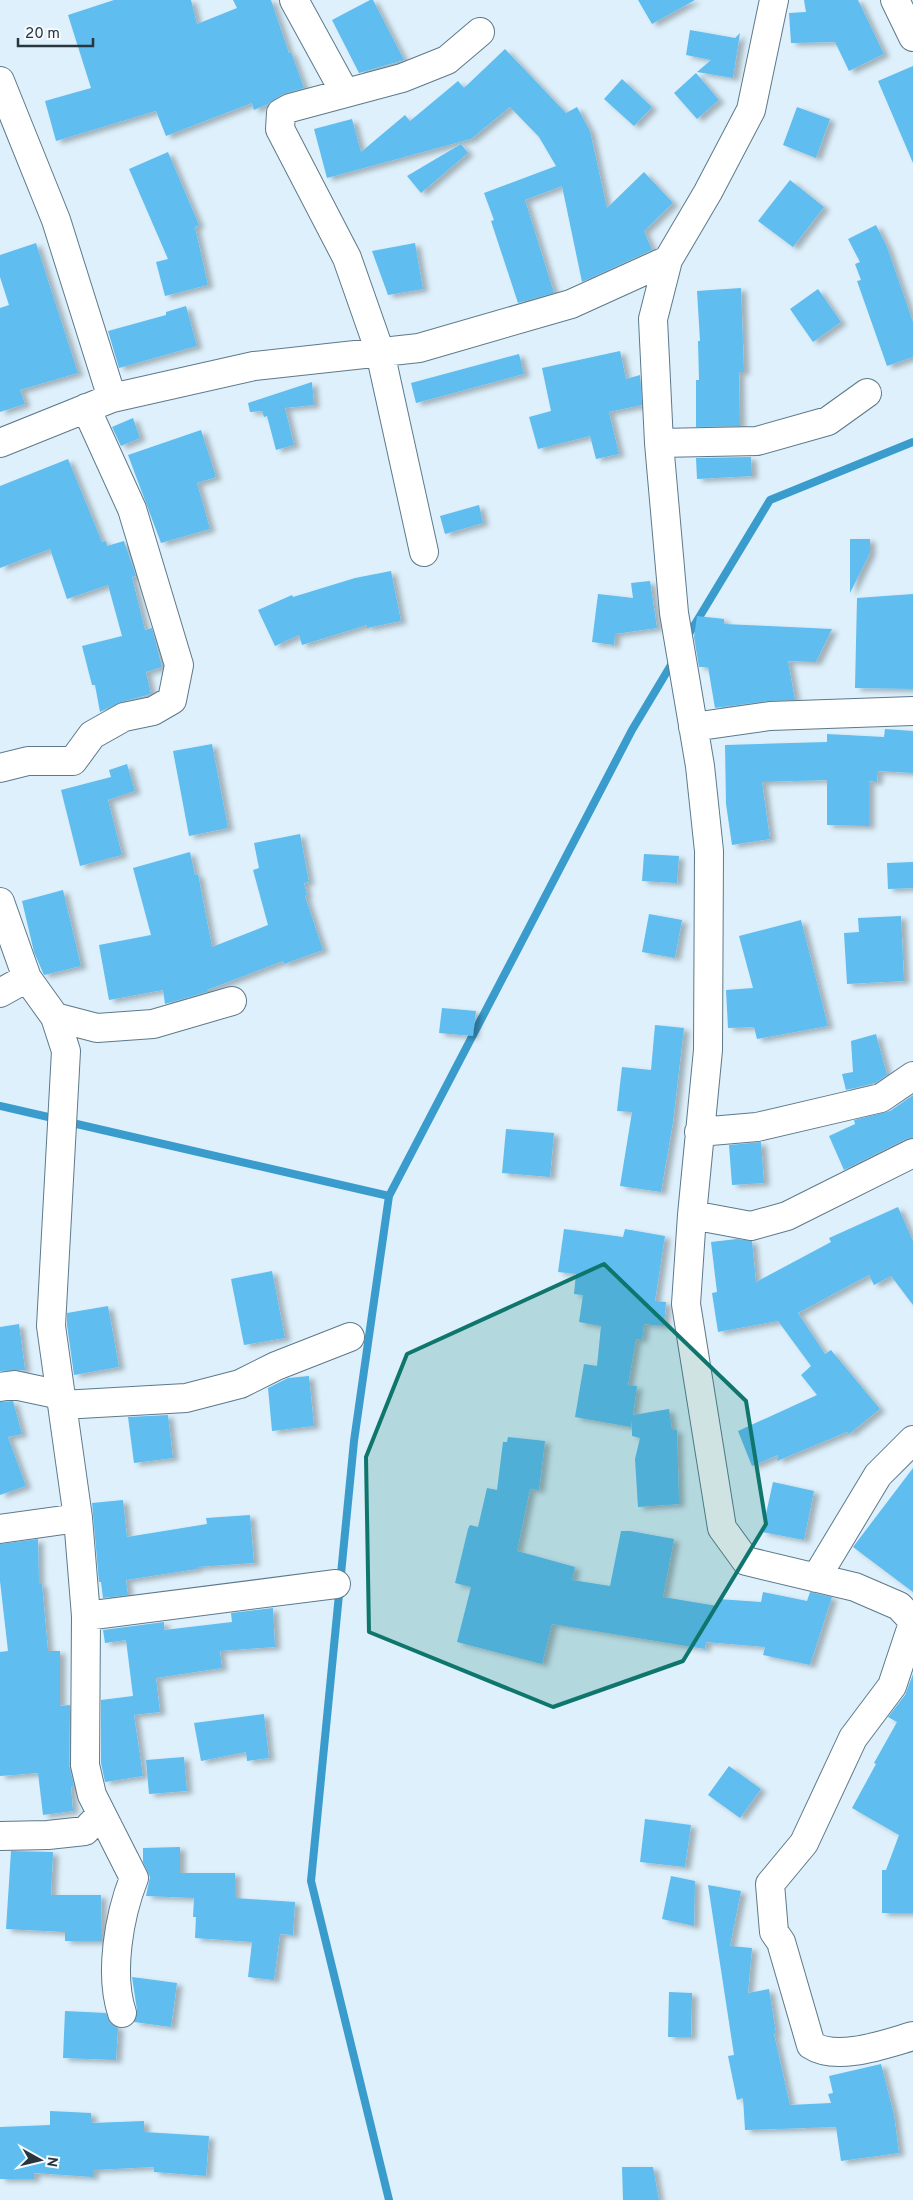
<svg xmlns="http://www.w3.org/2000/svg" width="913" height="2200" viewBox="0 0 913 2200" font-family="Overpass,sans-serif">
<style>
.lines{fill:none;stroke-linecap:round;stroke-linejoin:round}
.stream{stroke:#3a9bcd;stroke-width:8}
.building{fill:#5fbdf0;filter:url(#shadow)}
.street-casing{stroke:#5d798a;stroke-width:30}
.street{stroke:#fff;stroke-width:28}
.marked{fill:#0f766e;fill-opacity:0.2;stroke:#0f766e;stroke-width:4;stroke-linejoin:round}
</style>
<defs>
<filter id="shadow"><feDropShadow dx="5.5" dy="3" stdDeviation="2.5" flood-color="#0004"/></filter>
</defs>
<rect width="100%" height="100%" fill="#ddf0fb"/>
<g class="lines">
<path class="stream" d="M 686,639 L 770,500 L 913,442
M 0,1106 L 57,1119
M 68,1122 L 389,1196
M 389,2200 L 311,1881 L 354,1441 L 389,1196 L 632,730 L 674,660"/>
</g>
<path class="building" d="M 114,0 L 191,0 L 197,24 L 237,8 L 233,0 L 271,0 L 289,53 L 291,52 L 304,88 L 283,94 L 268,104 L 254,110 L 252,103 L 166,136 L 156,111 L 56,141 L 45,101 L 91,88 L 68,15 Z
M 370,0 L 373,0 L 404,60 L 359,73 L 332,20 Z
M 638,0 L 695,0 L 652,24 Z
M 804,0 L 858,0 L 884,54 L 849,71 L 835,42 L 791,43 L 789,13 L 806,12 Z
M 690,30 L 735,38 L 740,33 L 733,78 L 697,72 L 711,60 L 686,55 Z
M 505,49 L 566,113 L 577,107 L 590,131 L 607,208 L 644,172 L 673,203 L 644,231 L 652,250 L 582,282 L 562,186 L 525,200 L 554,293 L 518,303 L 491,221 L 494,220 L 484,193 L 556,166 L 539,137 L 510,107 L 471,139 L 327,178 L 314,129 L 352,119 L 361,152 L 405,115 L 410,121 L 458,81 L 464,88 Z
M 913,66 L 913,163 L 878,81 Z
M 696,73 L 719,100 L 697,119 L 674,93 Z
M 622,79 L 652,107 L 634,126 L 604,99 Z
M 797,107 L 830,119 L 816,158 L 783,145 Z
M 461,144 L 468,153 L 421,193 L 407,176 Z
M 168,152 L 199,225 L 195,227 L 208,285 L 165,296 L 156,262 L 168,259 L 129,169 Z
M 790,180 L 824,207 L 793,247 L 758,221 Z
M 876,225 L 887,247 L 913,322 L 913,357 L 887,366 L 857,281 L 861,280 L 855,264 L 860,262 L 848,239 Z
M 36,243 L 78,373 L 20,390 L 25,404 L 0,412 L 0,308 L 9,305 L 0,277 L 0,255 Z
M 415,243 L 423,289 L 388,295 L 372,251 Z
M 741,288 L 744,372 L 739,372 L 740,426 L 696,427 L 696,380 L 699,380 L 698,341 L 700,341 L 697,291 Z
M 818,289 L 841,322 L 813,342 L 790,309 Z
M 186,306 L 197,346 L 119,368 L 108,331 L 166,315 L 166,312 Z
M 620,351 L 626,379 L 640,375 L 642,405 L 609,412 L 619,454 L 596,459 L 590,436 L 538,449 L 529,417 L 551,411 L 542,368 Z
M 519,354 L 524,374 L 416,403 L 411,383 Z
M 312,382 L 314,405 L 285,408 L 294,445 L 276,450 L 267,416 L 264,417 L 262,411 L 250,412 L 248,403 Z
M 133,418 L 140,438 L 121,446 L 112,427 Z
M 201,430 L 216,477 L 197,483 L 210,529 L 161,543 L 128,455 Z
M 751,457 L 752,476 L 697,479 L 696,458 Z
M 68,459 L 102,542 L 106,541 L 107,546 L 124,541 L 136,576 L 132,577 L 145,630 L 152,628 L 162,667 L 146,672 L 151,694 L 121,702 L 100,712 L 95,685 L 92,685 L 82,646 L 122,636 L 108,585 L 67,599 L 50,549 L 0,568 L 0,486 Z
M 479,505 L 483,523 L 445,534 L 440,516 Z
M 850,539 L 870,539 L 870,553 L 850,593 Z
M 391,571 L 401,621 L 367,628 L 367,625 L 302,645 L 299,635 L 275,646 L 258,610 L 292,595 L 293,597 L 355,578 Z
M 650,581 L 657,628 L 615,634 L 614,645 L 592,642 L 598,594 L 633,598 L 631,583 Z
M 913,594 L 913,689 L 855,688 L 857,598 Z
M 697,616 L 724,619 L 724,624 L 832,629 L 816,662 L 788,661 L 795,700 L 768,701 L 715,708 L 708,667 L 699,667 L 694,637 Z
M 885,729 L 913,731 L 913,773 L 878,771 L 877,782 L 869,781 L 869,826 L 827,825 L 827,780 L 762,782 L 770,839 L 732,845 L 726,804 L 725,745 L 827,742 L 827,734 L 884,737 Z
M 212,744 L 228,828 L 189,836 L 173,751 Z
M 127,764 L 135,791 L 108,800 L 122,855 L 80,866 L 61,790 L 111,777 L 109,770 Z
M 300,834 L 309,882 L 304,883 L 307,895 L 305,896 L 323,950 L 284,964 L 283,961 L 207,990 L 207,992 L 165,1004 L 163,990 L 109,1000 L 99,945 L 151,935 L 133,868 L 190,852 L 195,875 L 198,874 L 212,947 L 268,925 L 253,870 L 259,868 L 254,843 Z
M 644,854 L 679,856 L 677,883 L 642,881 Z
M 913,862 L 913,888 L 888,889 L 887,863 Z
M 63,890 L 81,966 L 44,975 L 34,952 L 22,901 Z
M 649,914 L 682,920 L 675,958 L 642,952 Z
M 901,916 L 904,981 L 847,984 L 844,933 L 859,932 L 858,918 Z
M 801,920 L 828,1026 L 757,1039 L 754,1027 L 728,1028 L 726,990 L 753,988 L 739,936 Z
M 442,1008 L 476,1011 L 473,1036 L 439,1033 Z
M 655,1025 L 684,1028 L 673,1122 L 661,1192 L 620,1186 L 632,1112 L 617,1111 L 622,1067 L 651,1070 Z
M 876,1034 L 887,1075 L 875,1083 L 846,1090 L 842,1074 L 853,1072 L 851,1041 Z
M 913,1095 L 913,1138 L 906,1139 L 844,1170 L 829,1136 L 855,1124 L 854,1120 L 890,1111 Z
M 506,1129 L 554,1133 L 550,1177 L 502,1173 Z
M 761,1142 L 764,1183 L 732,1185 L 729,1145 Z
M 898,1207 L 913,1241 L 913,1305 L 891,1276 L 874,1285 L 869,1275 L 798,1313 L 825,1354 L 831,1350 L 880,1409 L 849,1434 L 847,1432 L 777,1461 L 778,1455 L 752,1466 L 738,1431 L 817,1395 L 801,1375 L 811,1366 L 778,1321 L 718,1332 L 712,1293 L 717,1292 L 711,1242 L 737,1239 L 752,1241 L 756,1282 L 831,1242 L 829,1238 Z
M 564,1229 L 623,1237 L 625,1229 L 665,1236 L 655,1301 L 666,1302 L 664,1326 L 644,1324 L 642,1340 L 636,1339 L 628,1385 L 637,1386 L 633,1415 L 669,1409 L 672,1430 L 677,1430 L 679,1504 L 638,1507 L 635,1459 L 640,1438 L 632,1436 L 632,1420 L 631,1427 L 575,1417 L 584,1364 L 597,1366 L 601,1326 L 579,1322 L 583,1295 L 574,1294 L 576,1274 L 558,1272 Z
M 272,1271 L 285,1338 L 244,1345 L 231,1279 Z
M 108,1306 L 119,1367 L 74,1375 L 67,1325 L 67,1313 Z
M 19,1324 L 25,1370 L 0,1371 L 0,1327 Z
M 309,1376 L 314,1426 L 272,1431 L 268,1388 L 288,1378 Z
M 13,1401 L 22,1434 L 8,1437 L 26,1486 L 0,1495 L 0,1402 Z
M 168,1415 L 173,1458 L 134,1463 L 128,1417 Z
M 508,1437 L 545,1441 L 539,1490 L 530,1489 L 517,1551 L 575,1567 L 572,1580 L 610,1586 L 621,1531 L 630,1531 L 674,1539 L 663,1597 L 717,1606 L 718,1599 L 761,1602 L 763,1592 L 807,1601 L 810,1592 L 832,1597 L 810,1665 L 763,1655 L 765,1647 L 706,1642 L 705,1649 L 552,1624 L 542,1664 L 457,1642 L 471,1587 L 455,1583 L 468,1529 L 470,1525 L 478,1527 L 487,1488 L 497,1490 L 503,1442 L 507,1442 Z
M 913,1468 L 913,1592 L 853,1547 Z
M 773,1482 L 814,1491 L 804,1540 L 762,1532 Z
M 123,1500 L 127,1537 L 207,1524 L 206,1518 L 250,1515 L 254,1563 L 197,1567 L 197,1569 L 126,1580 L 128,1595 L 103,1598 L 101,1582 L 99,1582 L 92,1503 Z
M 38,1539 L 39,1584 L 42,1584 L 48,1651 L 60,1651 L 60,1706 L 70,1705 L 69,1765 L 74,1786 L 71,1787 L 73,1811 L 43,1815 L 38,1773 L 0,1776 L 0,1652 L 8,1651 L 0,1581 L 0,1544 Z
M 273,1608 L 275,1647 L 220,1651 L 222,1668 L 156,1678 L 160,1712 L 134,1715 L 143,1776 L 105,1782 L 101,1763 L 101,1700 L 133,1696 L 126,1640 L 105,1643 L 103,1630 L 164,1622 L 164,1630 L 232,1622 L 231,1613 Z
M 913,1674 L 913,1913 L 882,1913 L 882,1870 L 886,1870 L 899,1835 L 852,1808 L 876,1764 L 874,1763 L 897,1722 L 888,1717 L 905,1695 Z
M 264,1714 L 269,1758 L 247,1761 L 246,1752 L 201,1761 L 194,1723 Z
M 184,1757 L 187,1791 L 149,1794 L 146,1760 Z
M 729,1766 L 761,1789 L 740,1818 L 708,1795 Z
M 645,1819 L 691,1825 L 685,1867 L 640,1862 Z
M 180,1847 L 180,1873 L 235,1873 L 235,1898 L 295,1902 L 293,1935 L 280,1934 L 274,1980 L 248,1977 L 252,1942 L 195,1938 L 196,1917 L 193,1917 L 194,1898 L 146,1896 L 150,1877 L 143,1862 L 143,1848 Z
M 11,1851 L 53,1852 L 51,1895 L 101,1895 L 102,1941 L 65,1941 L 65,1932 L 6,1929 Z
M 671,1876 L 695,1881 L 694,1926 L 662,1919 Z
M 708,1885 L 741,1891 L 730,1946 L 752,1948 L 748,1993 L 769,1989 L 776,2033 L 774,2034 L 790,2105 L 831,2103 L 828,2094 L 833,2093 L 829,2076 L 881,2064 L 894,2115 L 899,2153 L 841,2161 L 836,2127 L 745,2130 L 743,2098 L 737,2100 L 728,2056 L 734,2055 Z
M 132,1977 L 177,1983 L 171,2027 L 134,2022 L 137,2010 Z
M 669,1992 L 692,1993 L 691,2037 L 668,2037 Z
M 65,2011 L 106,2013 L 110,2023 L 118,2028 L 116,2060 L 63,2058 Z
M 50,2111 L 91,2113 L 92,2123 L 144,2121 L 144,2132 L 209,2136 L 206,2176 L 154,2172 L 154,2167 L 93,2170 L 93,2177 L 34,2173 L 34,2179 L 0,2179 L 0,2127 L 50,2125 Z
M 622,2167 L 653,2167 L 659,2200 L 623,2200 Z"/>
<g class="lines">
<g class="street-casing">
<path id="street" d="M 294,0 L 345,93
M 774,0 L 751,110 L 708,192 L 668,260 L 653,319 L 659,443 L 674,613 L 700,766 L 709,851 L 708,1050 L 692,1215 L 686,1304 L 722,1528 L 746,1561 L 855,1587 L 899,1606 L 913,1621
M 895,0 L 913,37
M 0,81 L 56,220 L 112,398
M 0,443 L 112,398 L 254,366 L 419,348 L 571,304 L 668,260
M 659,443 L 757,441 L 828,421 L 867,393
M 424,552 L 380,352 L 347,258 L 280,129 L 281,113 L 290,108 L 402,78 L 447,60 L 480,32
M 693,727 L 770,716 L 913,711
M 0,768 L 28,761 L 73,761 L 92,735 L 124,717 L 153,711 L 172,700 L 179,665 L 132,509 L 86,408
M 0,902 L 27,978 L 55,1017 L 66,1051 L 51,1326 L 78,1518 L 86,1616 L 85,1765 L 92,1795 L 134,1878 C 119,1916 109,1974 122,2013
M 0,993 L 27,978
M 55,1017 L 97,1028 L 153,1024 L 232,1001
M 699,1132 L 757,1127 L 881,1098 L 913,1076
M 692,1215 L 751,1226 L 787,1216 L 913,1153
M 0,1387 L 14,1385 L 61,1395
M 62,1405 L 186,1398 L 240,1384 L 276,1366 L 350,1337
M 0,1529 L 78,1518
M 816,1578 L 878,1475 L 913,1440
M 86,1616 L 336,1584
M 913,1623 L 892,1686 L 853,1738 L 804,1843 L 770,1884 L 774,1932 L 781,1942 L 811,2045 C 837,2062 885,2044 913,2036
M 0,1836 L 48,1835 L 85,1831 L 101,1814"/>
</g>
<use href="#street" class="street"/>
</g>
<path class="marked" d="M 604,1264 L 746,1401 L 766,1524 L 683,1661 L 553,1707 L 369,1632 L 366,1457 L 407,1354 Z"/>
<g transform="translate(40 2160) rotate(98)" stroke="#f5fbff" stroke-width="4" paint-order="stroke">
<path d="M0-4L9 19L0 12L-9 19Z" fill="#2a363e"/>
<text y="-8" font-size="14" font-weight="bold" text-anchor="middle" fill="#2a363e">N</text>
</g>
<path d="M18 38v8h75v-8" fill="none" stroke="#2a363e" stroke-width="2.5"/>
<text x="25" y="38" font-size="15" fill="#2a363e" stroke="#f5fbff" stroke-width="4" paint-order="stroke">20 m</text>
</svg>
